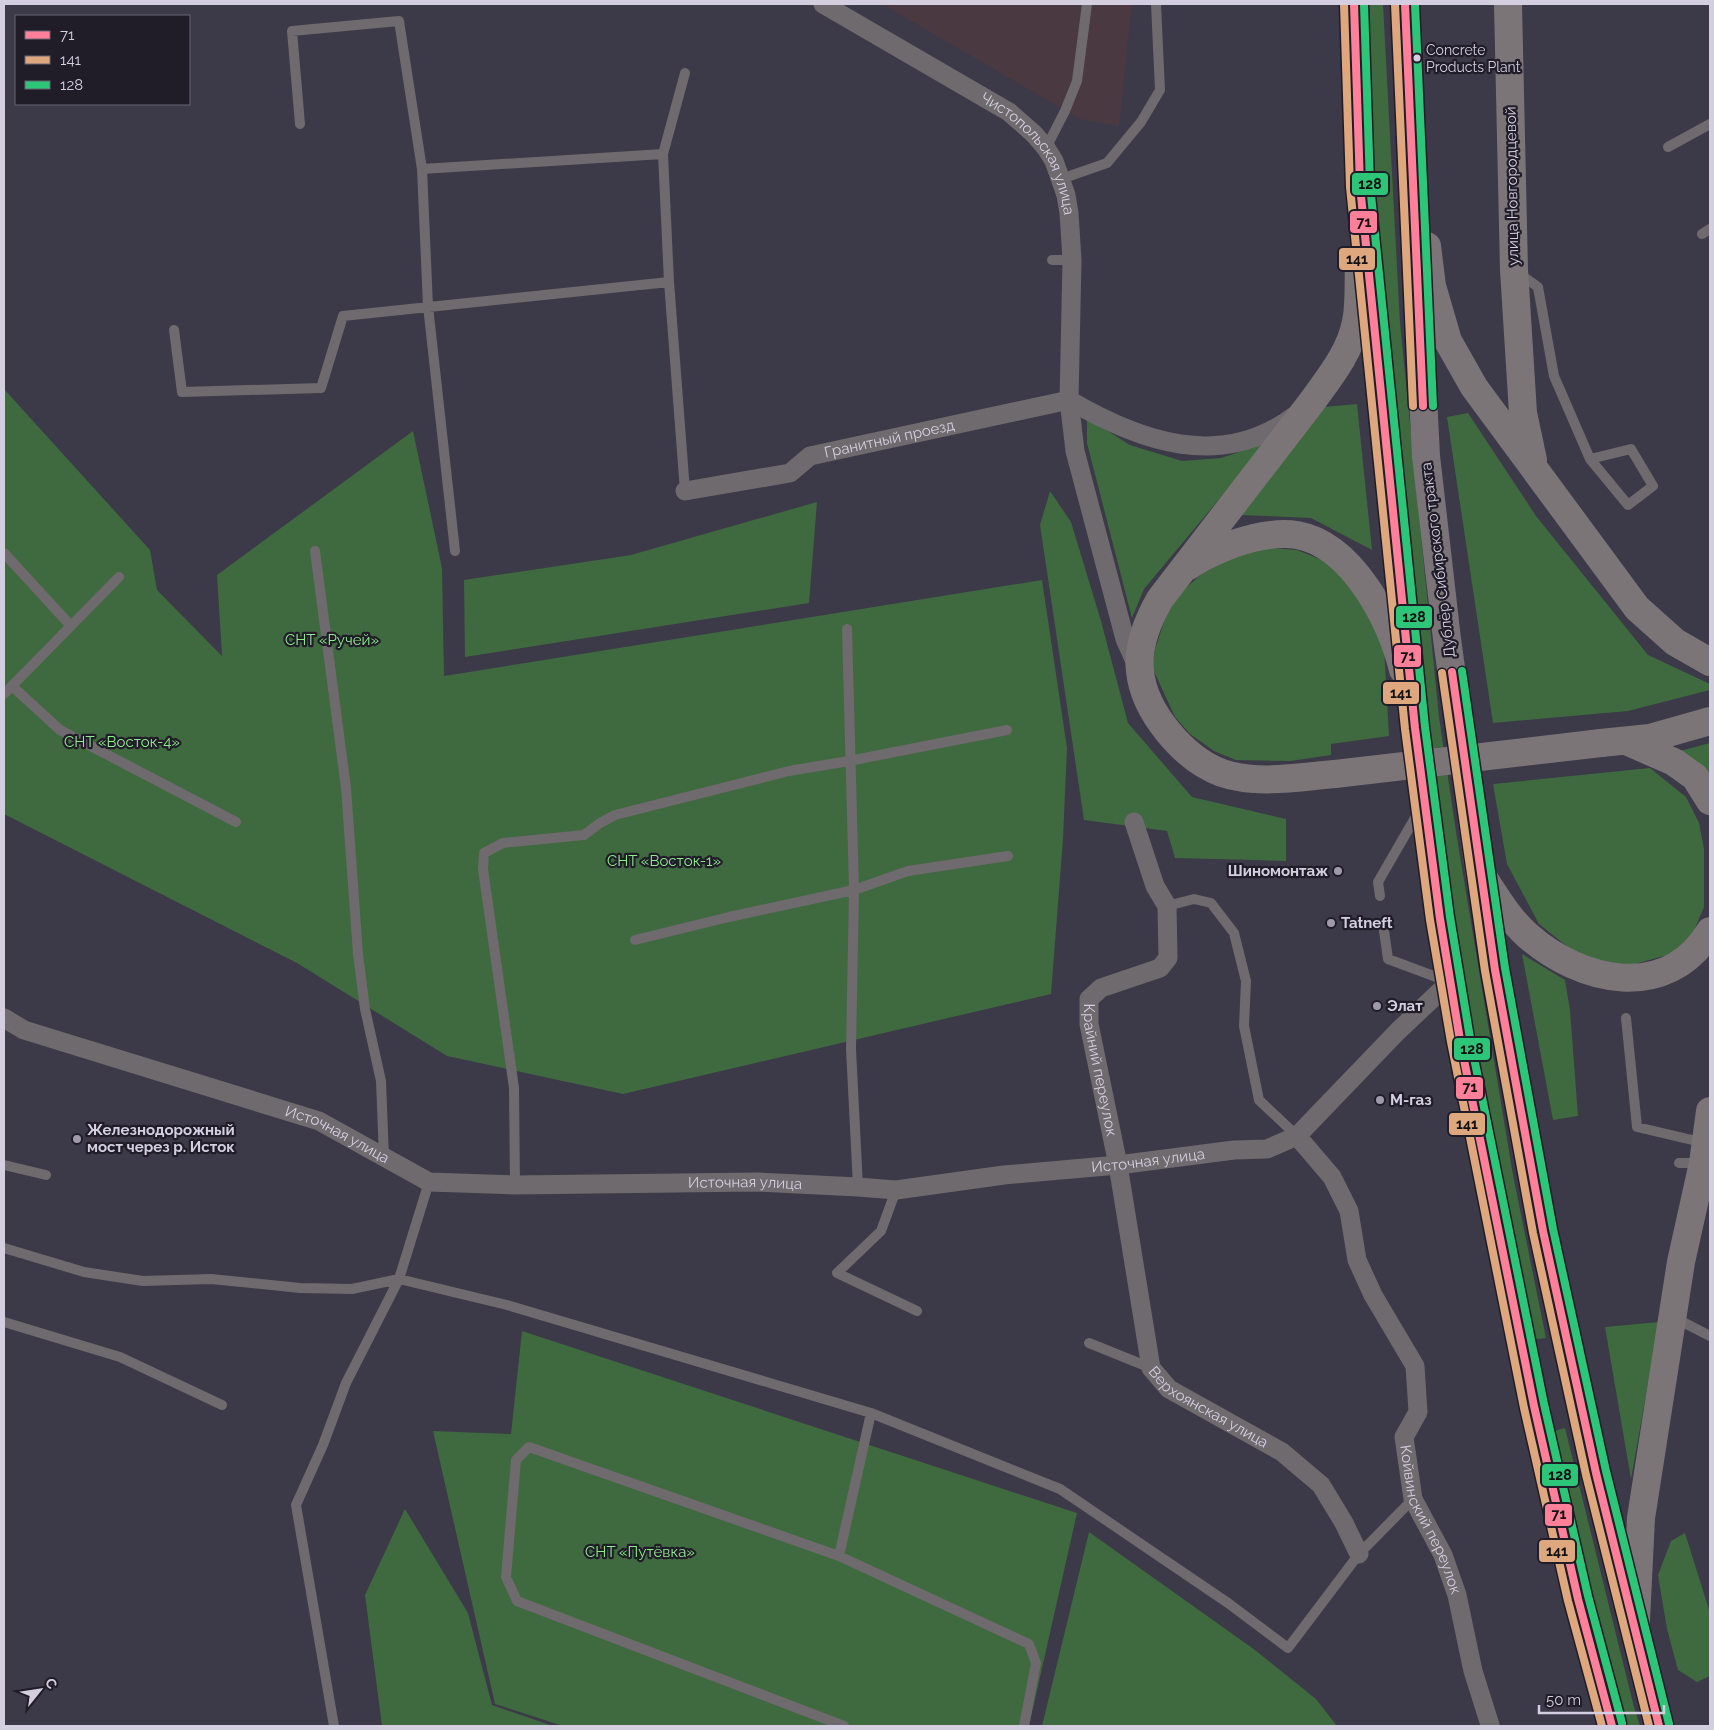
<svg xmlns="http://www.w3.org/2000/svg" width="1714" height="1730" viewBox="0 0 1714 1730" font-family="Raleway,sans-serif">
<style>
.commercial{fill:#4b3941}
.green{fill:#3f693f}
.lines{fill:none;stroke-linecap:round;stroke-linejoin:round}
.lane{stroke:#6f6a6d;stroke-width:10}
.street{stroke:#6f6a6d;stroke-width:19}
.secondary{stroke:#7c7578;stroke-width:28}
.primary{stroke:#7a7478;stroke-width:28}
.secondary-bridge{stroke:#7c7578;stroke-width:28}
.bus-1-casing{stroke:#201d29;stroke-width:11}
.bus-2-casing{stroke:#201d29;stroke-width:11}
.bus-3-casing{stroke:#201d29;stroke-width:11}
.bus-1{stroke:#ff8098;stroke-width:8}
.bus-2{stroke:#dfa77e;stroke-width:8}
.bus-3{stroke:#2dc577;stroke-width:8}
.bus-dot{fill:#d3cfe1;stroke:#201d29;stroke-width:2}
.poi-dot{fill:#9e9aab;stroke:#201d29;stroke-width:2}
.labels{text-anchor:middle;stroke-width:4.5;stroke-linejoin:round;paint-order:stroke}
.bus-label{font-size:14px;fill:#d3cfe1;stroke:#201d29;text-anchor:start}
.street-label{font-size:15px;fill:#d3cfe1;stroke:#201d29}
.park-label{font-size:15px;fill:#8eed8d;stroke:#201d29}
.poi-label{font-size:15px;font-weight:bold;fill:#d3cfe1;stroke:#201d29;text-anchor:start}
.line-badge{stroke:#201d29;stroke-width:2}
.pale-badge-label{font-size:14px;text-anchor:middle;font-weight:bold;fill:#111}
</style>
<rect width="100%" height="100%" fill="#3c3948"/>
<path class="commercial" d="M 882,4 L 1132,4 L 1119,126 L 1080,119 Z"/>
<path class="green" d="M 1366,4 L 1383,4 L 1400,323 L 1439,717 L 1457,838 L 1513,1175 L 1546,1338 L 1532,1340 L 1474,1061 L 1445,881 L 1382,302 Z
M 4,389 L 150,550 L 157,590 L 222,656 L 217,575 L 413,431 L 442,568 L 444,676 L 1042,580 L 1067,748 L 1063,839 L 1051,994 L 623,1094 L 447,1056 L 297,963 L 4,814 Z
M 1357,404 L 1372,550 L 1311,518 L 1241,515 L 1324,407 Z
M 1468,413 L 1536,516 L 1648,655 L 1710,684 L 1710,690 L 1628,711 L 1493,723 L 1447,417 Z
M 1087,418 L 1130,445 L 1182,461 L 1221,458 L 1266,443 L 1144,589 L 1132,618 L 1087,443 Z
M 1050,491 L 1071,522 L 1101,621 L 1128,723 L 1192,797 L 1286,819 L 1286,861 L 1175,858 L 1167,831 L 1084,820 L 1040,525 Z
M 817,502 L 809,603 L 465,657 L 464,580 L 631,555 Z
M 1272,548 L 1297,550 L 1322,560 L 1348,579 L 1383,629 L 1389,736 L 1331,744 L 1331,755 L 1290,761 L 1236,760 L 1214,751 L 1190,734 L 1175,717 L 1152,667 L 1155,649 L 1166,616 L 1179,594 L 1214,563 L 1245,550 Z
M 1710,743 L 1710,782 L 1680,751 Z
M 1650,768 L 1686,797 L 1699,823 L 1704,849 L 1704,907 L 1692,935 L 1671,954 L 1631,965 L 1583,959 L 1539,924 L 1507,864 L 1493,784 Z
M 1522,954 L 1565,980 L 1570,1010 L 1578,1116 L 1553,1120 Z
M 1659,1322 L 1631,1479 L 1605,1327 Z
M 522,1331 L 1077,1513 L 1029,1726 L 563,1726 L 495,1704 L 433,1431 L 511,1434 Z
M 1565,1428 L 1634,1707 L 1640,1726 L 1622,1726 L 1551,1432 Z
M 405,1509 L 468,1613 L 492,1705 L 553,1726 L 382,1726 L 365,1595 Z
M 1089,1532 L 1255,1650 L 1316,1699 L 1337,1726 L 1042,1726 Z
M 1685,1533 L 1710,1613 L 1710,1676 L 1697,1682 L 1678,1670 L 1667,1629 L 1658,1575 L 1671,1541 Z"/>
<g class="lines">
<path class="lane" d="M 300,124 L 292,31 L 399,21 L 422,169 L 428,306 L 455,551
M 1668,147 L 1710,124
M 1046,148 L 1065,111 L 1077,81 L 1087,4
M 422,169 L 663,154
M 1061,179 L 1107,163 L 1141,122 L 1160,90 L 1156,4
M 1702,234 L 1710,229
M 1052,260 L 1072,260
M 1517,272 L 1538,287 L 1554,376 L 1590,459 L 1631,449 L 1653,486 L 1628,505 L 1590,459
M 669,282 L 663,154 L 685,73
M 174,330 L 182,392 L 321,388 L 343,316 L 669,282 L 685,491
M 315,551 L 346,788 L 358,954 L 365,1009 L 381,1081 L 384,1158
M 4,553 L 71,626
M 847,629 L 854,890 L 851,1049 L 858,1187
M 12,686 L 60,730 L 236,822
M 4,694 L 119,577
M 1380,896 L 1378,882 L 1419,811
M 1167,906 L 1194,899 L 1211,903 L 1234,933 L 1246,981 L 1244,1026 L 1259,1100 L 1297,1136
M 1384,931 L 1388,959 L 1447,981
M 635,940 L 729,917 L 854,890 L 908,871 L 1008,856
M 1626,1018 L 1637,1127 L 1705,1143
M 1679,1163 L 1702,1163
M 4,1165 L 46,1175
M 515,1185 L 514,1088 L 483,869 L 484,853 L 503,843 L 584,835 L 600,823 L 615,815 L 789,771 L 849,761 L 1007,730
M 896,1190 L 881,1231 L 837,1273 L 917,1311
M 4,1248 L 84,1272 L 143,1281 L 211,1279 L 300,1288 L 352,1289 L 399,1279 L 507,1305 L 871,1413 L 1060,1489 L 1228,1603 L 1288,1648 L 1359,1554 L 1413,1499
M 1673,1317 L 1710,1336
M 4,1322 L 120,1357 L 222,1405
M 1089,1343 L 1151,1368
M 839,1556 L 871,1413
M 334,1726 L 296,1505 L 323,1445 L 346,1383 L 399,1279 L 429,1182
M 844,1726 L 517,1601 L 506,1577 L 516,1460 L 529,1447 L 839,1556 L 1029,1644 L 1036,1663 L 1024,1726"/>
<g class="street">
<path id="s1" d="M 823,4 L 1009,112 L 1034,134 L 1046,148 L 1054,161 L 1066,195 L 1069,213 L 1072,260 L 1069,400 L 1075,451 L 1125,639 L 1138,668"/>
<path d="M 1069,400 C 1139,441 1221,471 1294,416"/>
<path id="s2" d="M 685,491 L 790,473 L 810,456 L 1069,400"/>
<path id="s3" d="M 1134,822 L 1155,886 L 1167,906 L 1168,958 L 1160,968 L 1101,988 L 1089,999 L 1089,1024 L 1118,1165 L 1151,1368 L 1169,1389 L 1282,1452 L 1321,1485 L 1344,1523 L 1359,1554"/>
<path id="s4" d="M 4,1018 L 24,1030 L 319,1121 L 429,1182 L 515,1185 L 757,1182 L 858,1187 L 896,1190 L 1004,1175 L 1118,1165 L 1234,1150 L 1267,1149 L 1297,1136 L 1398,1031 L 1450,982"/>
<path id="s5" d="M 1297,1136 L 1332,1177 L 1349,1211 L 1357,1260 L 1373,1295 L 1415,1366 L 1418,1412 L 1404,1437 L 1413,1499 L 1443,1555 L 1457,1595 L 1473,1671 L 1490,1725"/>
</g>
<path class="secondary" d="M 1508,4 L 1514,270 L 1523,413 L 1533,460
M 1427,246 L 1432,286 L 1448,341 L 1474,387 L 1637,608 L 1675,642 L 1710,662
M 1189,566 C 1202,556 1218,550 1233,544 C 1253,537 1276,532 1297,535 C 1353,545 1391,621 1403,670
M 1626,741 L 1674,762 L 1695,777 L 1710,801
M 1601,743 L 1650,738 L 1710,721
M 1335,774 C 1299,777 1257,785 1222,773 C 1184,759 1144,712 1140,671 C 1137,646 1148,620 1160,599 L 1311,403 C 1329,378 1350,353 1356,322 C 1360,303 1358,281 1359,263
M 1479,871 C 1494,893 1507,917 1527,935 C 1581,983 1667,1002 1710,931
M 1636,1620 L 1641,1518 L 1681,1262 L 1703,1163 L 1710,1111"/>
<path class="primary" d="M 1354,4 L 1360,186 L 1415,728 C 1425,813 1436,898 1450,982 C 1463,1059 1480,1136 1495,1213 C 1528,1385 1564,1557 1612,1726
M 1405,4 L 1408,94 L 1426,456 L 1447,639 L 1479,871 L 1495,970 L 1543,1231 L 1596,1473 L 1659,1726"/>
<path class="secondary-bridge" d="M 1335,774 L 1601,743"/>
<g class="bus-1-casing">
<path id="bus-1" d="M 1354,4 L 1360,186 L 1415,728 L 1440,919 L 1460,1040 L 1534,1406 L 1578,1599 L 1612,1726
M 1405,4 L 1423,406
M 1452,672 L 1495,970 L 1543,1231 L 1596,1473 L 1659,1726"/>
</g>
<g class="bus-2-casing">
<path id="bus-2" d="M 1344,4 L 1350,187 L 1405,729 L 1430,920 L 1451,1042 L 1524,1408 L 1568,1601 L 1602,1726
M 1395,4 L 1413,406
M 1442,673 L 1485,971 L 1533,1233 L 1586,1475 L 1649,1726"/>
</g>
<g class="bus-3-casing">
<path id="bus-3" d="M 1364,4 L 1370,185 L 1425,727 L 1450,917 L 1470,1038 L 1544,1404 L 1588,1596 L 1622,1723
M 1415,4 L 1433,406
M 1462,671 L 1505,968 L 1553,1229 L 1606,1471 L 1669,1724"/>
</g>
<use href="#bus-1" class="bus-1"/>
<use href="#bus-2" class="bus-2"/>
<use href="#bus-3" class="bus-3"/>
</g>
<circle class="bus-dot" cx="1417" cy="58" r="4.5"/>
<g class="poi-dot">
<circle cx="1338" cy="871" r="5"/>
<circle cx="1331" cy="923" r="5"/>
<circle cx="1377" cy="1006" r="5"/>
<circle cx="1380" cy="1100" r="5"/>
<circle cx="77" cy="1139" r="5"/>
</g>
<g class="labels">
<g class="bus-label">
<text x="1426" y="55">Concrete<tspan x="1426" dy="17">Products Plant</tspan></text>
</g>
<g class="street-label">
<text dy="5" stroke="none"><textPath href="#s1" startOffset="261">Чистопольская улица</textPath></text>
<text transform="translate(1512 186) rotate(-91)" y="5">улица Новгородцевой</text>
<text dy="5" stroke="none"><textPath href="#s2" startOffset="214">Гранитный проезд</textPath></text>
<text transform="translate(1438 560) rotate(-97)" y="5">Дублёр Сибирского тракта</text>
<text dy="5" stroke="none"><textPath href="#s3" startOffset="306">Крайний переулок</textPath></text>
<text dy="5" stroke="none"><textPath href="#s4" startOffset="354">Источная улица</textPath></text>
<text dy="5" stroke="none"><textPath href="#s4" startOffset="1179">Источная улица</textPath></text>
<text dy="5" stroke="none"><textPath href="#s4" startOffset="774">Источная улица</textPath></text>
<text dy="5" stroke="none"><textPath href="#s3" startOffset="679">Верхоянская улица</textPath></text>
<text dy="5" stroke="none"><textPath href="#s5" startOffset="425">Койвинский переулок</textPath></text>
</g>
<g class="park-label">
<text x="332" y="645">СНТ «Ручей»</text>
<text x="122" y="747">СНТ «Восток-4»</text>
<text x="664" y="866">СНТ «Восток-1»</text>
<text x="640" y="1557">СНТ «Путёвка»</text>
</g>
<g class="poi-label">
<text x="1328" y="876" text-anchor="end">Шиномонтаж</text>
<text x="1341" y="928">Tatneft</text>
<text x="1387" y="1011">Элат</text>
<text x="1390" y="1105">М-газ</text>
<text x="87" y="1135">Железнодорожный<tspan x="87" dy="17">мост через р. Исток</tspan></text>
</g>
</g>
<g class="line-badge">
<rect x="1351" y="172" width="38" height="24" rx="5" fill="#2dc577"/>
<rect x="1349" y="210" width="29" height="24" rx="5" fill="#ff8098"/>
<rect x="1338" y="247" width="38" height="24" rx="5" fill="#dfa77e"/>
<rect x="1395" y="605" width="38" height="24" rx="5" fill="#2dc577"/>
<rect x="1393" y="644" width="29" height="24" rx="5" fill="#ff8098"/>
<rect x="1382" y="681" width="38" height="24" rx="5" fill="#dfa77e"/>
<rect x="1453" y="1037" width="38" height="24" rx="5" fill="#2dc577"/>
<rect x="1455" y="1076" width="29" height="24" rx="5" fill="#ff8098"/>
<rect x="1448" y="1112" width="38" height="24" rx="5" fill="#dfa77e"/>
<rect x="1541" y="1463" width="38" height="24" rx="5" fill="#2dc577"/>
<rect x="1544" y="1503" width="29" height="24" rx="5" fill="#ff8098"/>
<rect x="1538" y="1539" width="38" height="24" rx="5" fill="#dfa77e"/>
</g>
<g class="pale-badge-label">
<text x="1370" y="189">128</text>
<text x="1364" y="227">71</text>
<text x="1357" y="264">141</text>
<text x="1414" y="622">128</text>
<text x="1408" y="661">71</text>
<text x="1401" y="698">141</text>
<text x="1472" y="1054">128</text>
<text x="1470" y="1092">71</text>
<text x="1467" y="1129">141</text>
<text x="1560" y="1480">128</text>
<text x="1559" y="1519">71</text>
<text x="1557" y="1556">141</text>
</g>
<rect width="1714" height="1730" fill="none" stroke="#d3cfe1" stroke-width="10"/>
<rect x="15" y="15" width="175" height="90" fill="#201d29" stroke="#686473"/>
<rect x="25" y="31" width="25" height="8" fill="#ff8098" stroke="#686473"/>
<text x="60" y="40" font-size="15" fill="#d3cfe1">71</text>
<rect x="25" y="56" width="25" height="8" fill="#dfa77e" stroke="#686473"/>
<text x="60" y="65" font-size="15" fill="#d3cfe1">141</text>
<rect x="25" y="81" width="25" height="8" fill="#2dc577" stroke="#686473"/>
<text x="60" y="90" font-size="15" fill="#d3cfe1">128</text>
<g transform="translate(40 1690) rotate(60)" stroke="#201d29" stroke-width="4" paint-order="stroke">
<path d="M0-4L9 19L0 12L-9 19Z" fill="#d3cfe1"/>
<text y="-8" font-size="14" font-weight="bold" text-anchor="middle" fill="#d3cfe1">С</text>
</g>
<path d="M1539 1705v8h125v-8" fill="none" stroke="#d3cfe1" stroke-width="2.5"/>
<text x="1546" y="1705" font-size="15" fill="#d3cfe1" stroke="#201d29" stroke-width="4" paint-order="stroke">50 m</text>
</svg>
